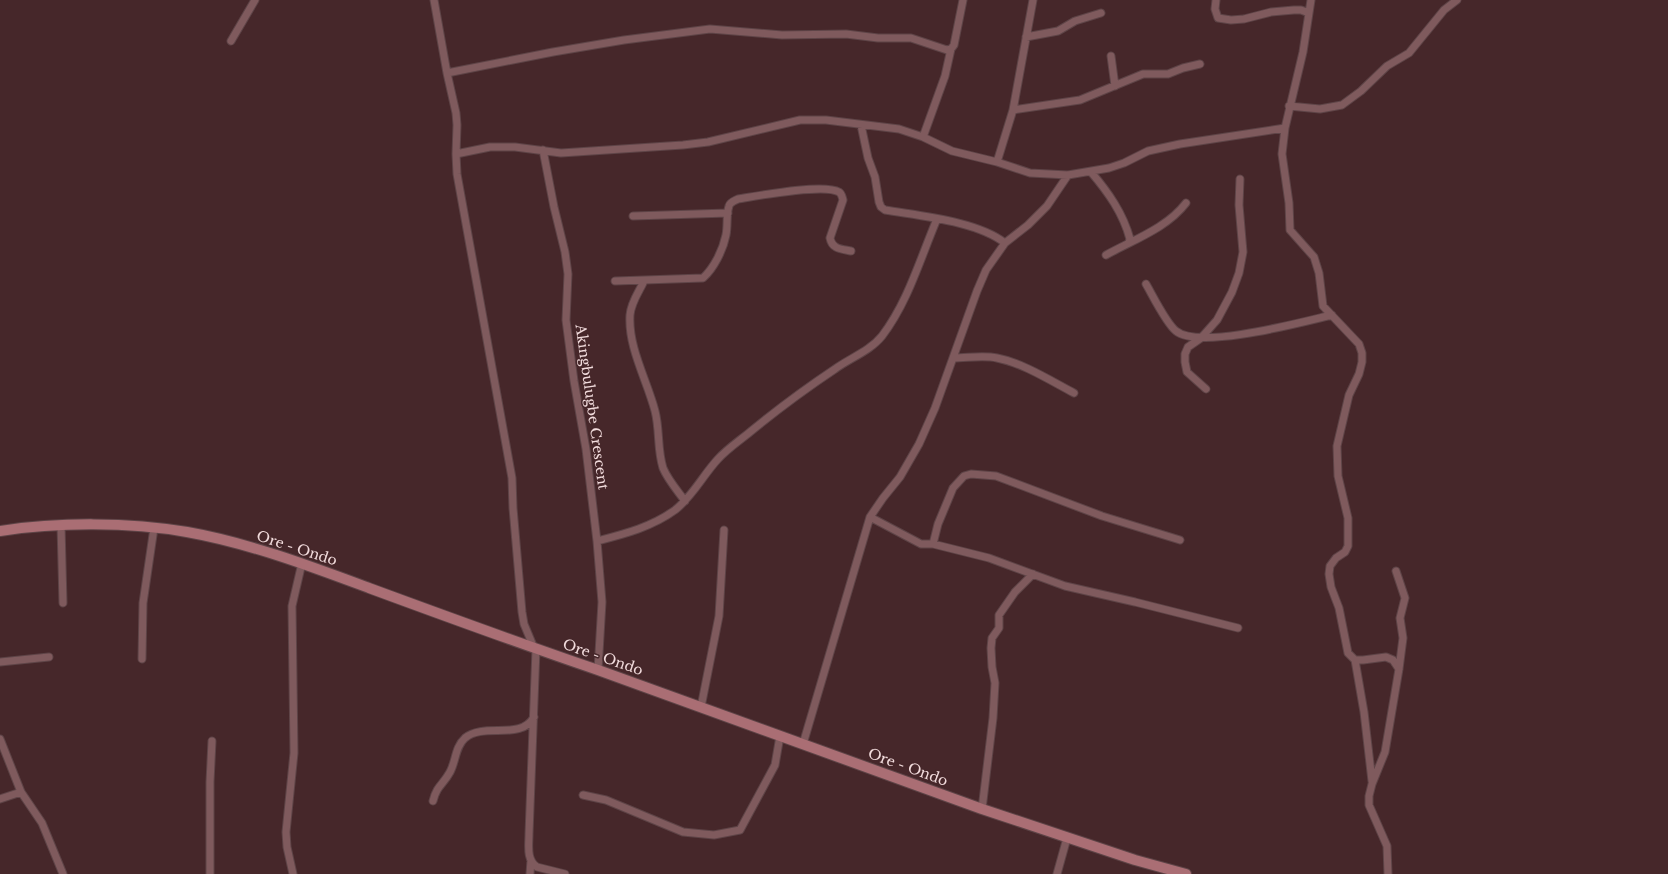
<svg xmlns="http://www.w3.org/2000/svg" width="1668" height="874" viewBox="0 0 1668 874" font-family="'Libre Baskerville',serif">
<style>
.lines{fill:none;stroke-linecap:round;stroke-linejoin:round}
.street-casing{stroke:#5e4447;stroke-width:9}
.primary-casing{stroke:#5e4447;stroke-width:12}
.street{stroke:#7f5a5d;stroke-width:7}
.primary{stroke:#aa6e74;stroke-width:10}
.labels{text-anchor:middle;stroke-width:3;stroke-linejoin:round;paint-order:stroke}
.street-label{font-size:14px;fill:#f1dbdc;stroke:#46272a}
</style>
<rect width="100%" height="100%" fill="#46272a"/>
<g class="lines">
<g class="street-casing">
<path id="street" d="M 434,0 L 447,73 L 456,113 L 457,125 L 456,154 L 457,174 L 512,478 L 513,508 L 522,612 L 524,624 L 534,648
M 1216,0 L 1215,9 L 1218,18 L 1231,20 L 1244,19 L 1271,12 L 1294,10 L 1301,10 L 1309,13
M 1311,0 L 1303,52 L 1285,128 L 1282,154 L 1289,203 L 1290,230 L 1314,257 L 1319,273 L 1323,306 L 1359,344 L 1362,353 L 1362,362 L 1359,374 L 1349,395 L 1337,446 L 1338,476 L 1348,518 L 1348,546 L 1345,552 L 1336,558 L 1330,566 L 1329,574 L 1331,587 L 1339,608 L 1348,653 L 1355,660 L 1363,660 L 1386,657 L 1393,660 L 1399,669
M 1026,37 L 1058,31 L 1075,21 L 1101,13
M 231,41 L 255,0
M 1111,56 L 1115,86
M 447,73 L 553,52 L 624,40 L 710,29 L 782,35 L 846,34 L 878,38 L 911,38 L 947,50 L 951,49
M 1289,106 L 1320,109 L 1342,105 L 1361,91 L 1387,66 L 1409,53 L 1444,10 L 1457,0
M 1013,110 L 1080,100 L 1143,74 L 1168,74 L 1183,68 L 1200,64
M 861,125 L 868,158 L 875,177 L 879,202 L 881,207 L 885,210 C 920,216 977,221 1005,243
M 923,137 L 945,76 L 951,49 L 954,45 L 963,0
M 543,150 L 554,207 L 565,252 L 568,274 L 566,320 L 574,381 L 586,449 L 597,541 L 602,602 L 598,670
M 456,154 L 490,147 L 515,147 L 561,153 L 683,145 L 708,142 L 800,120 L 826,120 L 899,129 L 923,137 L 952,151 L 997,162 L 1030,173 L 1068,175 L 1109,168 L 1124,163 L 1148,151 L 1180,144 L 1285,128
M 997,162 L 1013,110 L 1033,0
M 1091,172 C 1108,192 1123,213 1130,239 L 1129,242
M 633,216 L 728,213
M 1106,255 C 1133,240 1167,228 1186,203
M 615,281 L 703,278 C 714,268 723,250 726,235 C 728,225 726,215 729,206 C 730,202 734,201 738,199 C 757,196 824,183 839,192 C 842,194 842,197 843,200 L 830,238 C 832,249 841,249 851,251
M 644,281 C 639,292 631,302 630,315 C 628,348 647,380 655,411 C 660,430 657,449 663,468 C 668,480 677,490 685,501
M 1146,284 C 1153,296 1166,323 1176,331 C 1199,350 1302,322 1332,315
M 953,358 C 968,358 983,355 997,358 C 1023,363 1051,381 1074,393
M 1206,389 L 1187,372 L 1185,362 L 1185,354 L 1188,347 L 1201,338 L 1217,320 L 1232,292 L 1239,273 L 1243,252 L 1239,205 L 1240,179
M 870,517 L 921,544 L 933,544 L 989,558 L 1065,586 L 1135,602 L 1238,628
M 61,525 L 63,603
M 597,541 C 624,534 652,527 675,510 C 693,496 703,475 718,459 C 727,449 739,441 750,432 C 778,409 805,389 835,369 C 850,358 870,351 882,336 C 908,302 920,259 937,219
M 933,544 L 938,524 L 953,488 L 964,476 L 971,474 L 996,476 L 1102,516 L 1180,540
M 536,649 L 529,834 C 529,845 526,860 537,867 L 565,874
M 142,659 L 143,603 L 154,528
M 1355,660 L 1364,712 L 1372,781
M 0,662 L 49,657
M 701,707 L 719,616 L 724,530
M 0,739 L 21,792 L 42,823 L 63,874
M 803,744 L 870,517 L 883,498 L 900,477 L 919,444 L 935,408 L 977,291 L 986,270 L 1005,243 L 1028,225 L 1047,206 L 1068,175
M 583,795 L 606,800 L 683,832 L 714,835 L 740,830 L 775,765 L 780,736
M 0,799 L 21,792
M 433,801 C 437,785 443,785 450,772 C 456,761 455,747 465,738 C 484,722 521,741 534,717
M 982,809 L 993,718 L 995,683 L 992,667 L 991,648 L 992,638 L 999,628 L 999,615 L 1015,592 L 1033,574
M 210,874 L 210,782 L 212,741
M 293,874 L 287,847 L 286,832 L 294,753 L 292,606 L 302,563
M 530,874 L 531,860
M 1057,874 L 1067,838
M 1388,874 L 1387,846 L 1369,805 L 1369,796 L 1372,784 L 1385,752 L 1399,669 L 1403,638 L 1400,618 L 1405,598 L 1396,571"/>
</g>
<g class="primary-casing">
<path id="primary" d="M 0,531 C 58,522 129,522 187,532 C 249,543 310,566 369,588 C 445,616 521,644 598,670 L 982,809 L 1135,860 L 1186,874"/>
</g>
<use href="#street" class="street"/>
<use href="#primary" class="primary"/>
</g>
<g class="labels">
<g class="street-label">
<text transform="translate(592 407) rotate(82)" y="5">Akingbulugbe Crescent</text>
<text transform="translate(297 548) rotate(18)" y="5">Ore - Ondo</text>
<text transform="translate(603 657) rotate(19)" y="5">Ore - Ondo</text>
<text transform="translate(908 767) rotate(20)" y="5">Ore - Ondo</text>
</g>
</g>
</svg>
